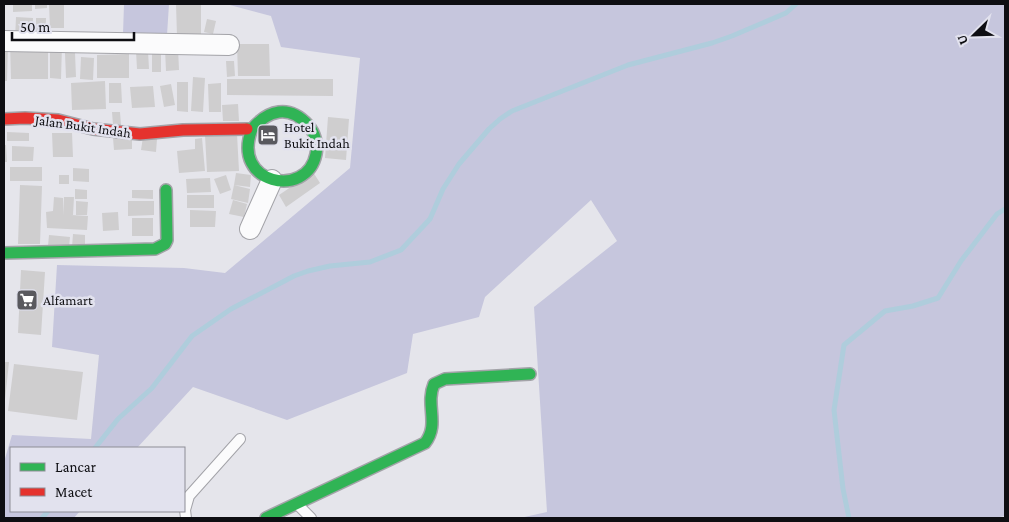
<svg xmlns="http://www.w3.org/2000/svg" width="1009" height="522" viewBox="0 0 1009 522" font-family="'Crimson Pro',serif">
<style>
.forest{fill:#c6c6dd}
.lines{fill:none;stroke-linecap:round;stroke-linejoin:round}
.stream{stroke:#afcddc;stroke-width:5}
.building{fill:#cfcecf}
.lane-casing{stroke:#a3a3a8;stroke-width:12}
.street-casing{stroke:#a3a3a8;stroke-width:22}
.fast-casing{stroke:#a3a3a8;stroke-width:14}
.jam-casing{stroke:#a3a3a8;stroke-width:14}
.lane{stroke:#fbfbfc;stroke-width:10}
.street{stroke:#fbfbfc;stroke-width:20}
.fast{stroke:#30b455;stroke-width:11}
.jam{stroke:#e5322d;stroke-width:11}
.labels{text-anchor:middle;stroke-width:5;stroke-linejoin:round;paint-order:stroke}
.street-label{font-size:14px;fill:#0e0e12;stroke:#e2e2ee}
.poi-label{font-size:14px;fill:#0e0e12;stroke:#e2e2ee;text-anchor:start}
</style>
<rect width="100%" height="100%" fill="#e5e5eb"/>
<path class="forest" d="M 124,4 L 169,4 L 167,35 L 123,34 Z
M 226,4 L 1005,4 L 1005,516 L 995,518 L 520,518 L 547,512 L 534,307 L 617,241 L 591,200 L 485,297 L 479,317 L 413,334 L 407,373 L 287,420 L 193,387 L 137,448 L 11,448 L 11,511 L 80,511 L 74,518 L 4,518 L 4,462 L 12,435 L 91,439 L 99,355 L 52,347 L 57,265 L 184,268 L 225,273 L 350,168 L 360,58 L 281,47 L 271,16 Z"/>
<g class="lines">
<path class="stream" d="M 95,448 L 118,419 L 152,388 L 192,336 L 231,309 L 294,276 L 308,271 L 330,266 L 370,262 L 401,250 L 430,219 L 443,189 L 459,164 L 489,129 L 500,119 L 512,111 L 628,65 L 712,43 L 732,36 L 786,13 L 796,4
M 42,518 L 48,511
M 849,518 L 843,489 L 834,410 L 844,345 L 885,311 L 913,306 L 938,298 L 961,261 L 997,214 L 1005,209"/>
</g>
<path class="building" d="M 13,4 L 32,4 L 32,11 L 13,12 Z
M 35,4 L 47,4 L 47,8 L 35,9 Z
M 49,4 L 64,4 L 64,28 L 50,28 Z
M 176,4 L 201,4 L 201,36 L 177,36 Z
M 16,17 L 33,18 L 32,40 L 15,39 Z
M 36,18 L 46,18 L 45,40 L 36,40 Z
M 207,19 L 216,21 L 213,34 L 204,32 Z
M 4,43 L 8,43 L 7,81 L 4,81 Z
M 10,43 L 48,43 L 48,79 L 11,79 Z
M 237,44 L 269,44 L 270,76 L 238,76 Z
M 50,45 L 62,45 L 61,79 L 50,78 Z
M 178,48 L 179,70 L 166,71 L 165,49 Z
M 152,50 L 161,50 L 161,72 L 152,72 Z
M 136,51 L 148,51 L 149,69 L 137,69 Z
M 65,53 L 75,53 L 76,77 L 66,78 Z
M 129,54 L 129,78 L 97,78 L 97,55 Z
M 81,57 L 94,58 L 93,80 L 80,79 Z
M 226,61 L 234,61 L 235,76 L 227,77 Z
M 193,77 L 205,78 L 203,112 L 191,111 Z
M 227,79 L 333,79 L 333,96 L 227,95 Z
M 105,81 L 106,109 L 72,110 L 71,83 Z
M 177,82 L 188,82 L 188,112 L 177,111 Z
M 109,83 L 121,83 L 122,103 L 109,103 Z
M 221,83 L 221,112 L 209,112 L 208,84 Z
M 171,84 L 175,105 L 164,107 L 160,86 Z
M 153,86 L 155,107 L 132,108 L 130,87 Z
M 238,104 L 239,121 L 223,121 L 222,105 Z
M 112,112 L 120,112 L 121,125 L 113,125 Z
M 328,117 L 349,119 L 346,160 L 325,158 Z
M 7,132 L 29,133 L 29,141 L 7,141 Z
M 52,133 L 72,133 L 73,157 L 53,157 Z
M 237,134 L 239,171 L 207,172 L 205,135 Z
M 132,137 L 132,149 L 114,150 L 113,138 Z
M 143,137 L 157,139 L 156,152 L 141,150 Z
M 202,138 L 205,171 L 179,173 L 177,151 L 195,149 L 195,139 Z
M 4,145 L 6,145 L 7,162 L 4,162 Z
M 12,146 L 34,147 L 33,161 L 12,161 Z
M 10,167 L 42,167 L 42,181 L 10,181 Z
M 73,168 L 89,169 L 89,182 L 73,181 Z
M 313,172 L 320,183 L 286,207 L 279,195 Z
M 236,173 L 251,175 L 250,187 L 234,185 Z
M 59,175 L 69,175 L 69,184 L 59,184 Z
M 226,175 L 231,190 L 220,194 L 214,179 Z
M 210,178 L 211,192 L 187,193 L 186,179 Z
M 20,185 L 42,186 L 40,244 L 18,244 Z
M 234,185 L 250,189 L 248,203 L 231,199 Z
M 75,189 L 87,190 L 87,199 L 75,199 Z
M 132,190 L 153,190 L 153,199 L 132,198 Z
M 187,195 L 214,195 L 214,208 L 187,208 Z
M 54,197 L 63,198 L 63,215 L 64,197 L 74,197 L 73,215 L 71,215 L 88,216 L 87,230 L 47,228 L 46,212 L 53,211 Z
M 233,200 L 247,204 L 244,217 L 229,214 Z
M 76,201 L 88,202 L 87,215 L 76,215 Z
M 128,201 L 154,201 L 154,215 L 128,216 Z
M 190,210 L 216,211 L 215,227 L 190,227 Z
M 118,212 L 119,230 L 103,231 L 102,213 Z
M 132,218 L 153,218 L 153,236 L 132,236 Z
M 73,234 L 85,235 L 85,248 L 72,247 Z
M 49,235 L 70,237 L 69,247 L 48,246 Z
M 21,270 L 45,272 L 41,335 L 18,333 Z
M 4,362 L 9,362 L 5,400 L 4,400 Z
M 14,364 L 83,372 L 77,420 L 8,411 Z"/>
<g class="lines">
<g class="lane-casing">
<path id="lane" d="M 298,505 L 311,518
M 186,518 L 185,510 L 189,496 L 240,439"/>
</g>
<g class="street-casing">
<path id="street" d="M 4,41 L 229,45
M 250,229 L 272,180"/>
</g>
<g class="fast-casing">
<path id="fast" d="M 247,129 L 252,129 C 268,110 289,104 308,125 C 315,133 318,144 316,154 C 307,200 230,184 252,129
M 4,253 L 155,249 L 165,244 L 167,240 L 166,190
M 266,518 L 425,443 C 440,424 425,405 434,384 L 445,379 L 530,374"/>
</g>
<g class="jam-casing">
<path id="jam" d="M 4,119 L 25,118 L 58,120 L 93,129 L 140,134 L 183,130 L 247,129"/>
</g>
<use href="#lane" class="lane"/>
<use href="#street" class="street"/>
<use href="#fast" class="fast"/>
<use href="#jam" class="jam"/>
</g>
<defs>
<g id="hotel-square" transform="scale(1.125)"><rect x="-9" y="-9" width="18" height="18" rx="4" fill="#59595e" stroke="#e2e2ee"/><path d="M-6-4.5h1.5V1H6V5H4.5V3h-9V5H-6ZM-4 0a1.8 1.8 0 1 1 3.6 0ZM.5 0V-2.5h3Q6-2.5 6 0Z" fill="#fff"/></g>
<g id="supermarket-square" transform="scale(1.125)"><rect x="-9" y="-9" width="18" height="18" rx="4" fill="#59595e" stroke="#e2e2ee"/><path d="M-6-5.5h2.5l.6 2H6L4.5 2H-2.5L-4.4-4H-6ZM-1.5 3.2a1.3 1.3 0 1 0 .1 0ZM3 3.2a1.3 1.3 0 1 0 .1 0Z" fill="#fff"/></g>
</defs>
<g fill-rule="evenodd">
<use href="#hotel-square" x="268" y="135"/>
<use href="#supermarket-square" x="27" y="300"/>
</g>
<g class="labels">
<g class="street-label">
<text transform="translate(83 126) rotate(8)" y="5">Jalan Bukit Indah</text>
</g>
<g class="poi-label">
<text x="284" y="132">Hotel<tspan x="284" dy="16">Bukit Indah</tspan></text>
<text x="43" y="305">Alfamart</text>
</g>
</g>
<rect width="1009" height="522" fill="none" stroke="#0e0e12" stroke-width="10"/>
<rect x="10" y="447" width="175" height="65" fill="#e2e2ee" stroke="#8d8d96"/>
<rect x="20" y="463" width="25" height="8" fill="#30b455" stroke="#8d8d96"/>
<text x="55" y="472" font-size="15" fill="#0e0e12">Lancar</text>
<rect x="20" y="488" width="25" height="8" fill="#e5322d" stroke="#8d8d96"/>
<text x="55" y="497" font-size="15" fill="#0e0e12">Macet</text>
<g transform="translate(974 35) rotate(247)" stroke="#e2e2ee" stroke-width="4" paint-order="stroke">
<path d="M0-4L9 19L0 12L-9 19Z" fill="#0e0e12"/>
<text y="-8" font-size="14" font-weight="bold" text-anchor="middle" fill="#0e0e12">U</text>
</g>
<path d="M12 32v8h122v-8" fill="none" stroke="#0e0e12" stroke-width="2.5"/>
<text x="20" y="32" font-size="15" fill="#0e0e12" stroke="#e2e2ee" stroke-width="4" paint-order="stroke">50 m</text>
</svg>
